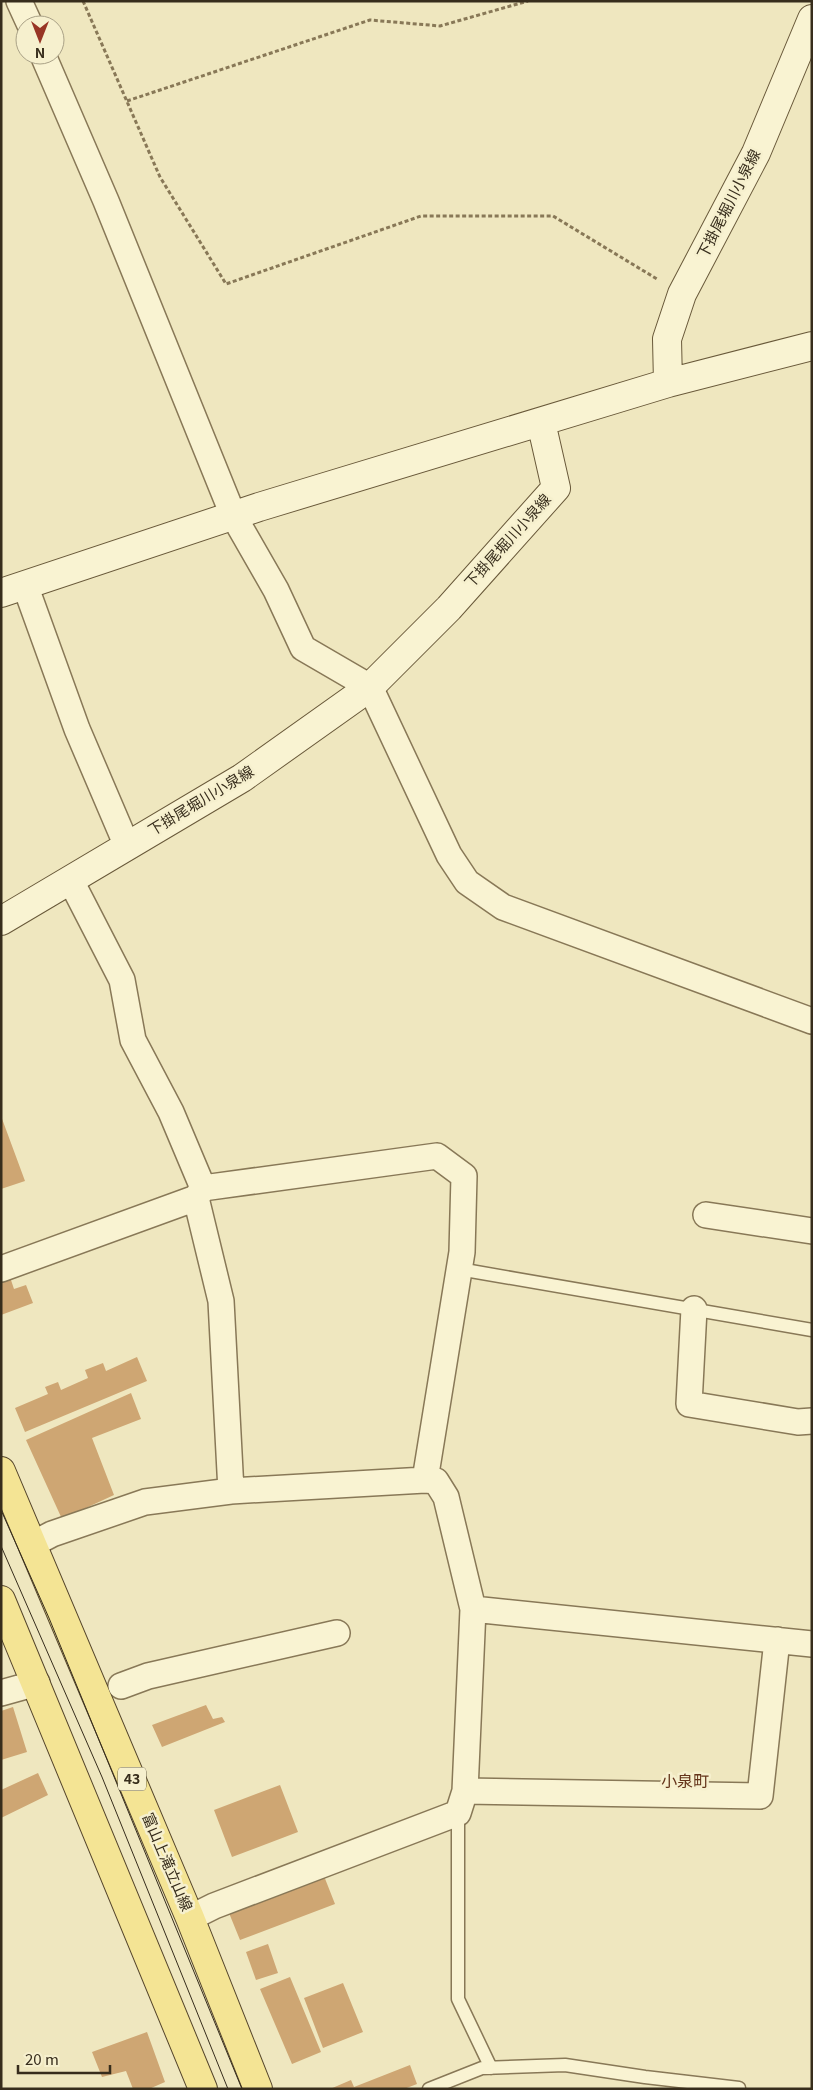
<svg xmlns="http://www.w3.org/2000/svg" width="813" height="2090" viewBox="0 0 813 2090" font-family="Georgia,'Noto Sans JP',serif">
<style>
.building{fill:#cea673}
.lines{fill:none;stroke-linecap:round;stroke-linejoin:round}
.lane-casing{stroke:#887857;stroke-width:15}
.street-casing{stroke:#887857;stroke-width:28}
.secondary-casing{stroke:#69593a;stroke-width:30}
.primary-casing{stroke:#55452b;stroke-width:30}
.path{stroke:#887857;stroke-width:3;stroke-dasharray:4 2.5;stroke-linecap:butt}
.lane{stroke:#f9f3d2;stroke-width:12}
.street{stroke:#f9f3d2;stroke-width:25}
.secondary{stroke:#f9f3d2;stroke-width:28}
.primary{stroke:#f4e494;stroke-width:28}
.tram{stroke:#372d1c;stroke-width:1}
.labels{text-anchor:middle;stroke-width:5;stroke-linejoin:round;paint-order:stroke}
.shield{fill:#f6f0ce;stroke:#706851;stroke-width:1}
.shield-label{font-size:14px;font-weight:bold;fill:#372d1c}
.street-label{font-size:15px;fill:#372d1c;stroke:#f6f0ce}
.neighbourhood-label{font-size:16px;fill:#64341a;stroke:#f6f0ce}
</style>
<rect width="100%" height="100%" fill="#efe7bf"/>
<path class="building" d="M 1,1116 L 25,1181 L 1,1189 Z
M 10,1277 L 14,1289 L 26,1285 L 33,1303 L 1,1315 L 1,1280 Z
M 137,1357 L 147,1381 L 25,1432 L 15,1408 L 48,1394 L 45,1387 L 58,1382 L 61,1390 L 88,1378 L 85,1370 L 103,1363 L 106,1371 Z
M 131,1393 L 141,1419 L 92,1438 L 114,1495 L 62,1519 L 26,1440 Z
M 206,1705 L 213,1719 L 222,1717 L 225,1722 L 162,1747 L 152,1725 Z
M 13,1707 L 27,1752 L 1,1760 L 1,1711 Z
M 38,1773 L 48,1795 L 1,1818 L 1,1790 Z
M 280,1785 L 298,1832 L 232,1857 L 214,1810 Z
M 324,1876 L 335,1904 L 240,1940 L 229,1913 Z
M 268,1944 L 278,1973 L 256,1980 L 246,1952 Z
M 290,1977 L 321,2052 L 292,2064 L 260,1989 Z
M 343,1983 L 363,2032 L 323,2048 L 304,1998 Z
M 147,2032 L 165,2082 L 149,2089 L 133,2089 L 126,2071 L 102,2077 L 92,2052 Z
M 410,2065 L 417,2084 L 404,2089 L 330,2089 L 351,2080 L 354,2087 Z"/>
<g class="lines">
<g class="lane-casing">
<path id="lane" d="M 459,1269 L 812,1330
M 458,1813 L 458,1999 L 491,2068
M 429,2089 L 482,2068 L 565,2065 L 645,2077 L 739,2088"/>
</g>
<g class="street-casing">
<path id="street" d="M 19,1 L 30,25
M 43,55 L 106,201 L 233,515 L 276,590 L 303,648 L 370,687 L 449,855 L 467,882 L 503,907 L 812,1021
M 25,585 L 77,729 L 127,846
M 71,881 L 122,980 L 133,1040 L 171,1112 L 203,1188
M 196,1198 L 221,1301 L 231,1491
M 706,1215 L 812,1231
M 1,1269 L 196,1198 L 203,1188 L 437,1156 L 464,1176 L 462,1252 L 425,1480
M 694,1309 L 689,1404 L 798,1422 L 812,1421
M 33,1544 L 52,1534 L 145,1502 L 231,1491 L 425,1480 L 436,1481 L 446,1497 L 473,1609 L 465,1791 L 458,1813 L 214,1906 L 190,1918
M 473,1609 L 812,1644
M 121,1686 L 148,1676 L 337,1633
M 1,1693 L 37,1683
M 465,1791 L 760,1796 L 777,1640"/>
</g>
<g class="secondary-casing">
<path id="secondary" d="M 668,383 L 667,339 L 682,294 L 756,153 L 812,19
M 1,593 L 259,507 L 668,383 L 812,346
M 1,921 L 242,778 L 370,687 L 449,608 L 556,488 L 541,422"/>
</g>
<g class="primary-casing">
<path id="primary" d="M 1,1471 L 190,1918 L 258,2089
M 1,1600 L 203,2089"/>
</g>
<path class="path" d="M 83,1 L 160,177 L 226,284 L 421,216 L 553,216 L 657,279
M 127,101 L 370,20 L 440,26 L 528,1"/>
<use href="#lane" class="lane"/>
<use href="#street" class="street"/>
<use href="#secondary" class="secondary"/>
<use href="#primary" class="primary"/>
<path class="tram" d="M 1,1510 L 49,1618 L 242,2089
M 1,1546 L 102,1777 L 228,2089"/>
</g>
<g class="labels">
<rect class="shield" x="118" y="1767.5" width="28" height="23" rx="4"/>
<g class="shield-label">
<text x="132" y="1784">43</text>
</g>
<g class="street-label">
<text transform="translate(729 204) rotate(-63)" y="5">下掛尾堀川小泉線</text>
<text transform="translate(508 541) rotate(-48)" y="5">下掛尾堀川小泉線</text>
<text transform="translate(201 801) rotate(-31)" y="5">下掛尾堀川小泉線</text>
<text transform="translate(167 1862) rotate(67)" y="5">富山上滝立山線</text>
</g>
<g class="neighbourhood-label">
<text x="685" y="1787">小泉町</text>
</g>
</g>
<rect width="813" height="2090" fill="none" stroke="#372d1c" stroke-width="5"/>
<g transform="translate(40 40) rotate(180)"><circle r="24" fill="#f6f0ce" stroke="#aaa287"/>
<path d="M0-4L9 19L0 12L-9 19Z" fill="#983525"/>
<text y="-8" font-size="14" font-weight="bold" text-anchor="middle" fill="#372d1c">N</text>
</g>
<path d="M18 2065v8h92v-8" fill="none" stroke="#372d1c" stroke-width="2.5"/>
<text x="25" y="2065" font-size="15" fill="#372d1c" stroke="#f6f0ce" stroke-width="4" paint-order="stroke">20 m</text>
</svg>
